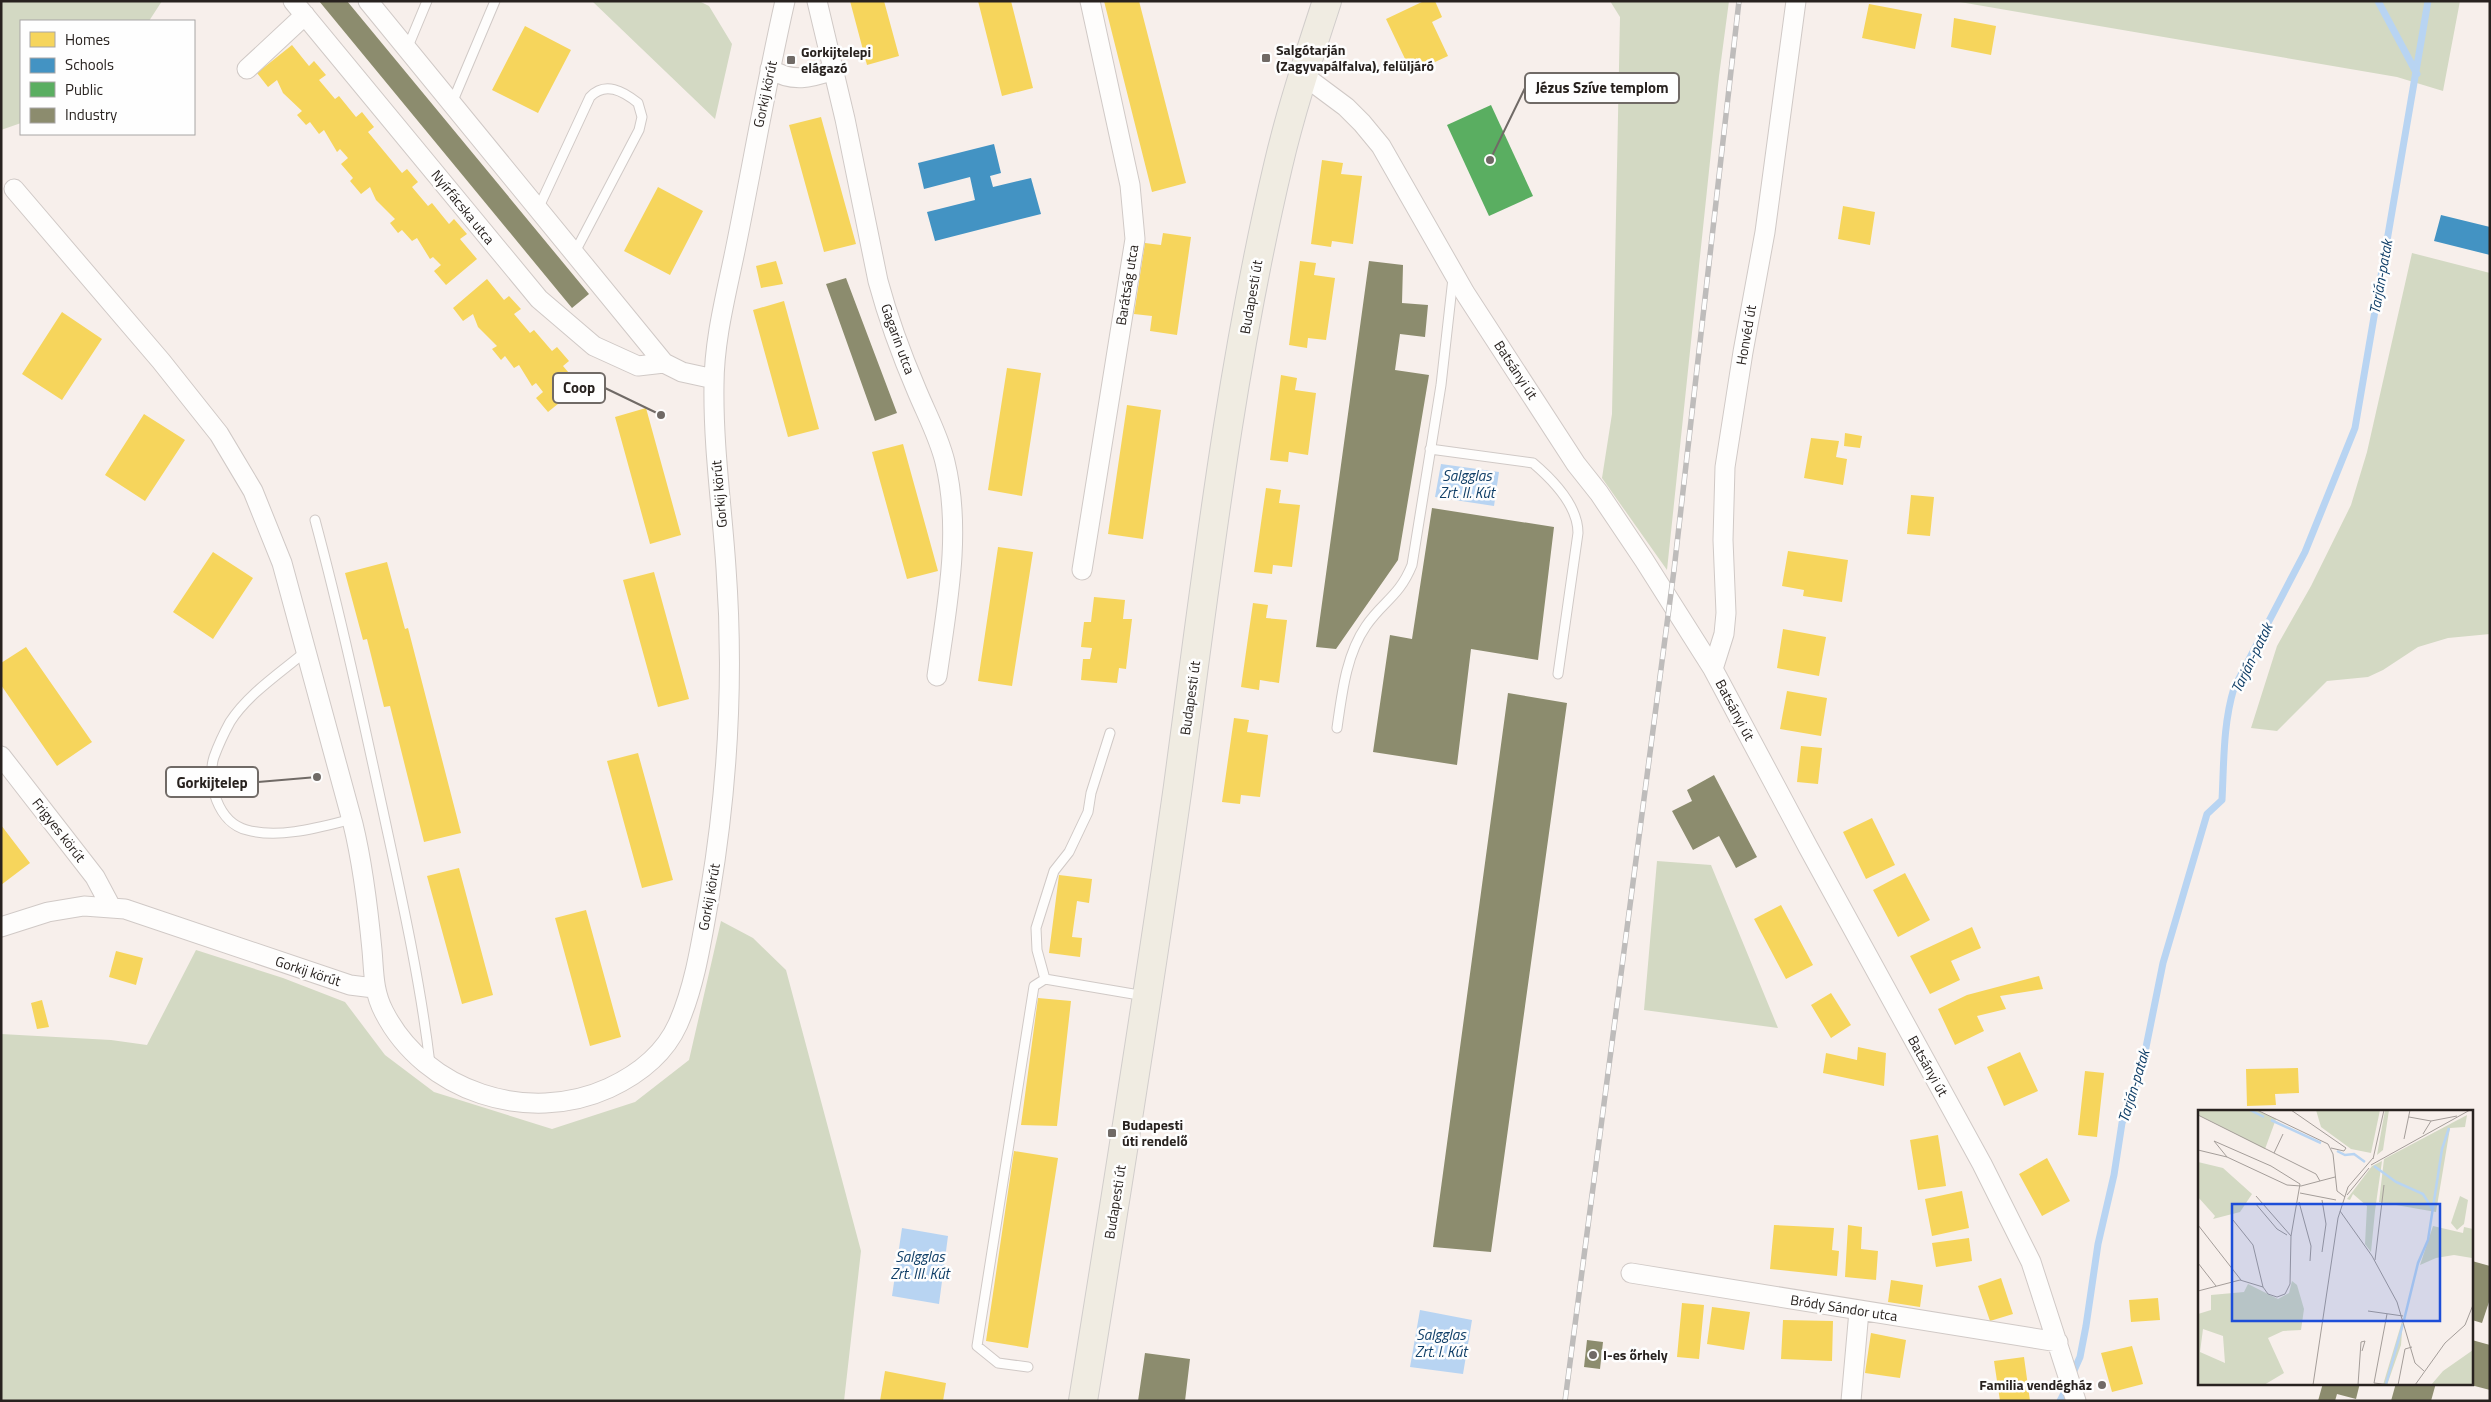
<svg xmlns="http://www.w3.org/2000/svg" width="2491" height="1402" viewBox="0 0 2491 1402" font-family="'Titillium Web',sans-serif">
<style>
.green{fill:#d3d9c3}
.water{fill:#b8d4f2}
.homes{fill:#f6d55c}
.schools{fill:#4393c3}
.public{fill:#5aae61}
.industry{fill:#8c8c6e}
.lines{fill:none;stroke-linecap:round;stroke-linejoin:round}
.stream{stroke:#b8d4f2;stroke-width:7}
.lane-casing{stroke:#d0c9c6;stroke-width:11}
.street-casing{stroke:#d0c9c6;stroke-width:21}
.primary-casing{stroke:#d1cdcb;stroke-width:30}
.lane{stroke:#fefdfc;stroke-width:9}
.street{stroke:#fefdfc;stroke-width:19}
.primary{stroke:#f0ece2;stroke-width:28}
.rail-casing{stroke:#bebcbb;stroke-width:5.5}
.rail{stroke:#fefefe;stroke-width:4;stroke-dasharray:11;stroke-linecap:butt}
.poi-dot{fill:#706a66;stroke:#fefefe;stroke-width:2}
.labels{text-anchor:middle;stroke-width:5;stroke-linejoin:round;paint-order:stroke}
.poi-label{font-size:14px;font-weight:bold;fill:#28221f;stroke:#fefefe;text-anchor:start}
.street-label{font-size:14px;fill:#28221f;stroke:#fefefe}
.water-label{font-size:15px;font-style:italic;fill:#0f3e67;stroke:#fefefe}
.inset-river{fill:none;stroke:#b8d4f2;stroke-width:2.5}
.inset-road{fill:none;stroke:#a49d99;stroke-width:1}
.view{fill:#1d4ed8;fill-opacity:0.15;stroke:#1d4ed8;stroke-width:2.5}
.inset-edge{fill:none;stroke:#28221f;stroke-width:2.5}
.leader{fill:none;stroke:#706a66;stroke-width:2}
.callout-dot{fill:#706a66;stroke:#fefefe;stroke-width:2}
.callout{fill:#fefefe;stroke:#706a66;stroke-width:2}
.callout-label{font-size:15px;text-anchor:middle;font-weight:bold;fill:#28221f}
</style>
<rect width="100%" height="100%" fill="#f7efeb"/>
<path class="green" d="M 1,1 L 162,1 L 149,21 L 21,21 L 21,123 L 1,130 Z
M 592,1 L 699,1 L 709,6 L 732,44 L 715,119 Z
M 1610,1 L 1729,1 L 1719,76 L 1667,570 L 1602,478 L 1612,414 L 1620,17 Z
M 1954,1 L 2460,1 L 2443,91 L 2397,77 Z
M 2412,253 L 2490,273 L 2490,634 L 2448,638 L 2418,647 L 2383,670 L 2368,677 L 2327,681 L 2277,731 L 2251,728 L 2277,646 L 2311,586 L 2351,505 L 2367,452 Z
M 1657,861 L 1711,865 L 1778,1028 L 1644,1010 Z
M 721,921 L 753,938 L 786,970 L 861,1251 L 844,1401 L 1,1401 L 1,1034 L 111,1040 L 147,1045 L 196,950 L 283,978 L 345,1002 L 385,1055 L 434,1092 L 552,1129 L 635,1102 L 689,1060 Z"/>
<path class="water" d="M 1441,464 L 1499,472 L 1494,506 L 1435,497 Z
M 902,1228 L 948,1236 L 939,1304 L 892,1296 Z
M 1420,1310 L 1472,1320 L 1463,1374 L 1410,1367 Z"/>
<path class="homes" d="M 850,1 L 884,1 L 899,56 L 867,65 Z
M 978,1 L 1011,1 L 1033,88 L 1002,96 Z
M 1104,1 L 1139,1 L 1186,183 L 1152,192 Z
M 1424,1 L 1435,1 L 1442,17 L 1432,22 L 1448,56 L 1422,68 L 1417,58 L 1407,63 L 1386,19 Z
M 1869,4 L 1922,14 L 1915,49 L 1862,38 Z
M 1954,18 L 1996,26 L 1991,55 L 1951,47 Z
M 525,26 L 571,50 L 538,113 L 492,90 Z
M 292,45 L 309,66 L 314,61 L 326,75 L 319,80 L 335,99 L 339,96 L 356,117 L 362,112 L 374,127 L 368,132 L 402,173 L 407,169 L 418,182 L 412,187 L 428,206 L 432,203 L 449,224 L 454,219 L 467,234 L 460,239 L 477,259 L 446,285 L 434,271 L 441,265 L 433,257 L 430,259 L 417,238 L 412,241 L 402,230 L 398,233 L 390,223 L 395,219 L 376,200 L 370,187 L 361,194 L 350,181 L 353,178 L 341,164 L 348,158 L 340,149 L 337,152 L 324,130 L 319,134 L 310,122 L 306,125 L 297,115 L 302,111 L 283,93 L 277,80 L 268,87 L 257,73 Z
M 821,117 L 856,244 L 824,252 L 789,125 Z
M 1322,160 L 1343,163 L 1341,174 L 1362,176 L 1353,244 L 1332,241 L 1331,247 L 1311,244 Z
M 658,187 L 703,211 L 670,275 L 624,251 Z
M 1843,206 L 1875,212 L 1870,245 L 1838,239 Z
M 1163,233 L 1191,237 L 1177,335 L 1150,331 L 1152,316 L 1134,314 L 1145,243 L 1161,245 Z
M 776,261 L 783,284 L 761,288 L 756,266 Z
M 1300,261 L 1316,263 L 1314,275 L 1335,278 L 1326,340 L 1308,338 L 1307,348 L 1289,345 Z
M 487,279 L 504,300 L 509,296 L 521,309 L 514,314 L 530,333 L 534,330 L 552,351 L 557,347 L 569,361 L 563,366 L 580,386 L 548,412 L 536,398 L 543,392 L 536,383 L 532,386 L 519,365 L 514,368 L 505,356 L 501,360 L 492,349 L 497,346 L 478,327 L 473,314 L 463,321 L 453,308 Z
M 784,301 L 819,429 L 788,437 L 753,310 Z
M 62,312 L 102,339 L 62,400 L 22,374 Z
M 1007,368 L 1041,373 L 1022,496 L 988,490 Z
M 1281,375 L 1297,378 L 1295,390 L 1316,393 L 1308,455 L 1289,452 L 1288,462 L 1270,460 Z
M 1127,405 L 1161,410 L 1143,539 L 1108,534 Z
M 646,408 L 681,535 L 650,544 L 615,417 Z
M 144,414 L 185,440 L 145,501 L 105,475 Z
M 1845,433 L 1862,436 L 1860,448 L 1844,446 Z
M 1811,438 L 1839,441 L 1836,457 L 1847,459 L 1843,485 L 1804,478 Z
M 903,444 L 938,571 L 907,579 L 872,452 Z
M 1266,488 L 1281,490 L 1279,503 L 1300,505 L 1292,567 L 1273,565 L 1272,574 L 1254,572 Z
M 1911,495 L 1934,497 L 1930,536 L 1907,534 Z
M 998,547 L 1033,552 L 1012,686 L 978,681 Z
M 1788,551 L 1848,560 L 1842,602 L 1803,596 L 1804,590 L 1782,586 Z
M 213,552 L 253,578 L 213,639 L 173,612 Z
M 387,562 L 405,629 L 408,628 L 461,833 L 424,842 L 390,706 L 384,707 L 367,639 L 363,640 L 345,573 Z
M 654,572 L 689,699 L 658,707 L 623,580 Z
M 1094,597 L 1125,600 L 1123,619 L 1132,619 L 1126,669 L 1119,668 L 1117,683 L 1081,680 L 1083,659 L 1090,659 L 1092,648 L 1081,647 L 1084,622 L 1091,622 Z
M 1253,603 L 1268,605 L 1266,618 L 1287,620 L 1279,683 L 1260,680 L 1259,690 L 1241,687 Z
M 1783,629 L 1826,637 L 1819,676 L 1777,668 Z
M 26,647 L 92,742 L 57,766 L 1,685 L 1,663 Z
M 1787,691 L 1827,698 L 1821,736 L 1780,729 Z
M 1234,718 L 1249,720 L 1247,732 L 1268,735 L 1260,797 L 1241,795 L 1240,804 L 1222,802 Z
M 1801,746 L 1822,748 L 1818,784 L 1797,782 Z
M 638,753 L 673,880 L 642,888 L 607,761 Z
M 1872,818 L 1895,865 L 1866,879 L 1843,832 Z
M 1,825 L 30,863 L 1,885 Z
M 459,868 L 493,995 L 462,1004 L 427,876 Z
M 1905,873 L 1930,920 L 1898,937 L 1873,890 Z
M 1059,875 L 1092,879 L 1089,903 L 1077,901 L 1072,937 L 1082,938 L 1080,957 L 1049,953 Z
M 1781,905 L 1813,965 L 1786,979 L 1754,919 Z
M 586,910 L 621,1037 L 590,1046 L 555,918 Z
M 1972,927 L 1981,948 L 1951,961 L 1960,980 L 1930,994 L 1910,956 Z
M 116,951 L 143,958 L 136,985 L 109,977 Z
M 2039,976 L 2043,989 L 2000,996 L 2006,1009 L 1977,1016 L 1984,1031 L 1955,1045 L 1938,1009 L 1967,995 Z
M 1831,993 L 1851,1025 L 1831,1038 L 1811,1005 Z
M 1038,998 L 1071,1001 L 1057,1126 L 1021,1125 Z
M 42,1000 L 49,1027 L 37,1029 L 31,1003 Z
M 1858,1047 L 1886,1053 L 1884,1086 L 1823,1073 L 1826,1053 L 1857,1060 Z
M 2020,1052 L 2038,1091 L 2004,1106 L 1987,1067 Z
M 2298,1068 L 2299,1093 L 2275,1094 L 2276,1105 L 2247,1106 L 2246,1069 Z
M 2085,1071 L 2104,1073 L 2097,1137 L 2078,1135 Z
M 1938,1135 L 1946,1186 L 1918,1190 L 1910,1140 Z
M 1014,1151 L 1058,1158 L 1028,1348 L 986,1341 Z
M 2047,1158 L 2070,1201 L 2042,1216 L 2019,1174 Z
M 1962,1191 L 1969,1228 L 1932,1236 L 1925,1199 Z
M 1774,1225 L 1834,1228 L 1832,1250 L 1839,1251 L 1837,1276 L 1770,1269 Z
M 1848,1225 L 1862,1227 L 1861,1249 L 1878,1251 L 1876,1280 L 1845,1277 Z
M 1969,1238 L 1972,1261 L 1936,1267 L 1932,1243 Z
M 2001,1278 L 2013,1314 L 1990,1321 L 1978,1286 Z
M 1891,1280 L 1923,1285 L 1920,1307 L 1888,1302 Z
M 2158,1298 L 2160,1320 L 2131,1322 L 2129,1300 Z
M 1682,1303 L 1704,1305 L 1699,1359 L 1677,1357 Z
M 1712,1307 L 1750,1312 L 1744,1350 L 1707,1344 Z
M 1783,1320 L 1833,1321 L 1832,1361 L 1781,1359 Z
M 1871,1333 L 1906,1340 L 1900,1378 L 1865,1373 Z
M 2132,1346 L 2143,1384 L 2112,1392 L 2101,1353 Z
M 2024,1357 L 2030,1401 L 2000,1401 L 1994,1361 Z
M 885,1371 L 946,1383 L 943,1401 L 880,1401 Z"/>
<path class="schools" d="M 994,144 L 1001,173 L 990,176 L 993,187 L 1031,178 L 1041,214 L 935,241 L 927,212 L 975,200 L 970,177 L 924,189 L 918,163 Z
M 2441,215 L 2490,227 L 2490,255 L 2434,241 Z"/>
<path class="public" d="M 1491,105 L 1533,196 L 1489,216 L 1447,125 Z"/>
<path class="industry" d="M 319,1 L 347,1 L 589,294 L 572,308 Z
M 1369,261 L 1403,265 L 1402,303 L 1428,305 L 1425,337 L 1400,334 L 1395,370 L 1429,375 L 1398,560 L 1336,649 L 1316,647 Z
M 846,278 L 897,413 L 875,421 L 826,284 Z
M 1432,508 L 1554,527 L 1538,660 L 1471,649 L 1457,765 L 1373,752 L 1390,635 L 1412,639 Z
M 1508,693 L 1567,703 L 1491,1252 L 1433,1247 Z
M 1714,775 L 1757,857 L 1736,868 L 1719,836 L 1693,850 L 1672,811 L 1692,801 L 1687,790 Z
M 2472,1261 L 2490,1266 L 2490,1299 L 2482,1323 L 2472,1320 Z
M 1587,1340 L 1603,1342 L 1600,1369 L 1584,1367 Z
M 2472,1340 L 2490,1345 L 2490,1390 L 2467,1384 L 2472,1383 Z
M 1145,1353 L 1190,1359 L 1185,1401 L 1138,1401 Z
M 2323,1383 L 2360,1383 L 2356,1399 L 2337,1394 L 2335,1401 L 2318,1401 Z
M 2396,1383 L 2436,1383 L 2431,1401 L 2391,1401 Z"/>
<g class="lines">
<path class="stream" d="M 2378,1 L 2417,74
M 2072,1375 L 2080,1357 L 2086,1326 L 2098,1244 L 2114,1175 L 2122,1123 L 2141,1072 L 2163,963 L 2207,814 L 2222,800 C 2224,762 2223,724 2234,688 L 2305,552 L 2355,428 L 2428,1
M 2060,1401 L 2068,1385"/>
<g class="lane-casing">
<path id="lane" d="M 407,49 L 427,1
M 452,103 L 495,1
M 538,209 L 590,97 C 605,81 623,91 638,103 L 642,117 L 639,130 L 575,252
M 1430,449 L 1533,463 C 1553,480 1578,506 1578,533 L 1558,674
M 315,520 C 341,617 362,714 383,811 C 401,895 420,979 430,1064
M 305,652 C 280,673 248,694 230,722 C 224,733 218,746 214,757 C 206,782 218,823 247,830 C 280,839 320,827 352,819
M 1337,728 C 1342,693 1346,655 1366,626 C 1383,601 1399,597 1412,565 L 1441,385 L 1453,278
M 1045,979 L 1037,950 L 1036,928 L 1054,871 L 1069,852 L 1088,812 L 1091,793 L 1110,733
M 1028,1367 L 998,1363 L 977,1346 L 1034,986 L 1045,979 L 1145,996"/>
</g>
<g class="street-casing">
<path id="street" d="M 293,1 L 539,299 L 594,346 L 638,366 L 664,363
M 368,1 L 664,363 L 682,372 L 714,379
M 817,1 L 845,119 L 878,281 C 888,318 902,356 917,391 C 927,415 939,437 945,462 C 962,532 947,605 937,676
M 247,69 L 305,15
M 770,69 C 793,83 810,78 834,70
M 1303,75 L 1346,107 L 1362,123 L 1381,146 L 1465,293 L 1576,464 L 1599,493 L 1644,560 L 1713,669 L 1808,847 L 1982,1164 L 2031,1262 L 2076,1401
M 14,189 L 161,361 L 219,434 L 253,491 L 282,563 L 353,824 C 363,865 368,908 372,950 C 374,972 373,991 384,1012 C 425,1092 528,1125 609,1088 C 639,1074 664,1055 678,1024 C 696,983 702,937 710,893 C 728,785 734,677 726,568 C 722,507 713,446 714,385 C 714,340 726,295 735,251 C 752,168 766,84 785,1
M 1082,570 L 1135,239 L 1130,185 L 1090,1
M 1713,669 L 1724,634 L 1726,613 L 1723,540 L 1725,467 L 1743,352 L 1765,232 L 1796,1
M 1,756 L 95,877 L 111,907
M 1,927 L 48,912 L 84,906 L 125,909 L 350,985 L 374,988
M 1631,1273 L 2058,1342
M 1851,1401 L 1859,1311"/>
</g>
<g class="primary-casing">
<path id="primary" d="M 1083,1401 C 1116,1196 1149,992 1178,786 C 1206,579 1230,370 1278,166 C 1291,110 1309,56 1327,1"/>
</g>
<use href="#lane" class="lane"/>
<use href="#street" class="street"/>
<use href="#primary" class="primary"/>
<g class="rail-casing">
<path id="rail" d="M 1565,1401 L 1674,570 L 1739,1"/>
</g>
<use href="#rail" class="rail"/>
</g>
<g class="poi-dot">
<rect x="1261" y="53" width="10" height="10" rx="2.5"/>
<rect x="786" y="55" width="10" height="10" rx="2.5"/>
<rect x="1107" y="1128" width="10" height="10" rx="2.5"/>
<circle cx="1593" cy="1355" r="5"/>
<circle cx="2102" cy="1385" r="5"/>
</g>
<g class="labels">
<g class="poi-label">
<text x="1276" y="55">Salgótarján<tspan x="1276" dy="16">(Zagyvapálfalva), felüljáró</tspan></text>
<text x="801" y="57">Gorkijtelepi<tspan x="801" dy="16">elágazó</tspan></text>
<text x="1122" y="1130">Budapesti<tspan x="1122" dy="16">úti rendelő</tspan></text>
<text x="1603" y="1360">I-es őrhely</text>
<text x="2092" y="1390" text-anchor="end">Familia vendégház</text>
</g>
<g class="street-label">
<text transform="translate(765 94) rotate(-78)" y="5">Gorkij körút</text>
<text transform="translate(463 207) rotate(51)" y="5">Nyírfácska utca</text>
<text transform="translate(1127 285) rotate(-81)" y="5">Barátság utca</text>
<text transform="translate(1251 297) rotate(-80)" y="5">Budapesti út</text>
<text transform="translate(1746 335) rotate(-80)" y="5">Honvéd út</text>
<text transform="translate(898 339) rotate(70)" y="5">Gagarin utca</text>
<text transform="translate(1516 370) rotate(57)" y="5">Batsányi út</text>
<text transform="translate(719 494) rotate(-95)" y="5">Gorkij körút</text>
<text transform="translate(1190 698) rotate(-82)" y="5">Budapesti út</text>
<text transform="translate(1735 710) rotate(62)" y="5">Batsányi út</text>
<text transform="translate(59 830) rotate(52)" y="5">Frigyes körút</text>
<text transform="translate(709 897) rotate(-80)" y="5">Gorkij körút</text>
<text transform="translate(308 971) rotate(18)" y="5">Gorkij körút</text>
<text transform="translate(1928 1066) rotate(61)" y="5">Batsányi út</text>
<text transform="translate(1115 1202) rotate(-81)" y="5">Budapesti út</text>
<text transform="translate(1844 1308) rotate(9)" y="5">Bródy Sándor utca</text>
</g>
<g class="water-label">
<text transform="translate(2381 277) rotate(-80)" y="5">Tarján-patak</text>
<text x="1467" y="481">Salgglas<tspan x="1467" dy="17">Zrt. II. Kút</tspan></text>
<text transform="translate(2252 658) rotate(-64)" y="5">Tarján-patak</text>
<text transform="translate(2134 1086) rotate(-73)" y="5">Tarján-patak</text>
<text x="920" y="1262">Salgglas<tspan x="920" dy="17">Zrt. III. Kút</tspan></text>
<text x="1441" y="1340">Salgglas<tspan x="1441" dy="17">Zrt. I. Kút</tspan></text>
</g>
</g>
<g transform="translate(2198 1110)">
<rect width="275" height="275" fill="#f7efeb"/>
<path d="M 0,0 L 59,0 L 78,9 L 67,39 L 0,5 ZM 118,0 L 182,0 L 173,43 L 153,39 L 123,17 ZM 187,0 L 191,0 L 185,40 L 179,45 ZM 269,5 L 267,17 L 252,18 L 238,102 L 181,92 L 186,49 ZM 184,51 L 177,101 L 173,142 L 167,134 L 169,96 L 155,84 L 152,90 L 149,89 L 174,56 ZM 0,52 L 25,58 L 54,84 L 42,102 L 15,109 L 17,106 L 0,87 ZM 262,86 L 270,90 L 266,114 L 259,120 L 253,113 ZM 235,116 L 265,123 L 266,117 L 275,119 L 274,148 L 256,145 L 238,148 L 222,155 ZM 94,171 L 99,175 L 106,199 L 103,220 L 85,221 L 70,228 L 86,263 L 66,275 L 0,275 L 0,204 L 13,200 L 13,185 L 46,182 L 50,174 L 80,189 L 91,183 ZM 5,219 L 25,226 L 27,253 L 2,242 ZM 205,208 L 203,235 L 189,275 L 185,275 ZM 275,240 L 275,275 L 233,275 L 245,261 Z" fill="#d3d9c3" fill-rule="evenodd"/>
<path class="inset-river" d="M 52,0 L 66,7M 73,10 L 123,33M 139,41 L 147,45 L 156,44 L 167,52M 176,56 L 198,72 L 225,84 L 235,100M 206,210 L 220,153 L 230,130 L 244,39 L 251,18M 188,274 L 205,214"/>
<path class="inset-road" d="M 59,0 L 130,34 L 135,44 L 139,81 L 147,87M 93,0 L 148,38 L 146,41 L 133,38M 0,5 L 118,64 L 122,71M 211,7 L 233,11M 225,24 L 233,11 L 259,6M 206,29 L 212,0M 0,40 L 29,47 L 89,75 L 103,76 L 137,67M 76,43 L 85,24M 175,49 L 186,0M 173,55 L 272,0M 102,83 L 138,90M 149,85 L 171,58M 58,86 L 93,126M 124,90 L 128,114 L 124,142M 101,92 L 113,136 L 112,151M 57,93 L 79,119 L 89,125M 142,101 L 174,146 L 199,192 L 217,253 L 226,261M 35,110 L 55,135 L 65,177M 0,115 L 43,170M 177,150 L 186,75M 0,153 L 18,176M 0,181 L 42,170 L 65,177 L 70,184 L 79,187 L 87,184 L 92,174 L 93,126 L 102,74 L 73,56 L 16,31 L 29,47M 170,201 L 205,206M 189,204 L 176,273 L 193,275M 115,275 L 140,108 L 150,77 L 175,48M 160,275 L 163,232 L 167,231 L 164,241M 200,275 L 207,239 L 214,237M 217,275 L 247,233 L 267,215 L 275,195"/>
<path class="view" d="M 34,94 L 242,94 L 242,211 L 34,211 Z"/>
<rect width="275" height="275" class="inset-edge"/>
</g>
<path class="leader" d="M1490 160L1525 88M661 415L605 388M317 777L258 782"/>
<g class="callout-dot">
<circle cx="1490" cy="160" r="5"/>
<circle cx="661" cy="415" r="5"/>
<circle cx="317" cy="777" r="5"/>
</g>
<g class="callout">
<rect x="1525" y="73" width="154" height="30" rx="5"/>
<rect x="553" y="373" width="52" height="30" rx="5"/>
<rect x="166" y="767" width="92" height="30" rx="5"/>
</g>
<g class="callout-label">
<text x="1602" y="93">Jézus Szíve templom</text>
<text x="579" y="393">Coop</text>
<text x="212" y="788">Gorkijtelep</text>
</g>
<rect width="2491" height="1402" fill="none" stroke="#28221f" stroke-width="5"/>
<rect x="20" y="20" width="175" height="115" fill="#fefefe" stroke="#a8a6a5"/>
<rect x="30" y="32" width="25" height="15" fill="#f6d55c" stroke="#a8a6a5"/>
<text x="65" y="45" font-size="15" fill="#28221f">Homes</text>
<rect x="30" y="58" width="25" height="15" fill="#4393c3" stroke="#a8a6a5"/>
<text x="65" y="70" font-size="15" fill="#28221f">Schools</text>
<rect x="30" y="82" width="25" height="15" fill="#5aae61" stroke="#a8a6a5"/>
<text x="65" y="95" font-size="15" fill="#28221f">Public</text>
<rect x="30" y="108" width="25" height="15" fill="#8c8c6e" stroke="#a8a6a5"/>
<text x="65" y="120" font-size="15" fill="#28221f">Industry</text>
</svg>
